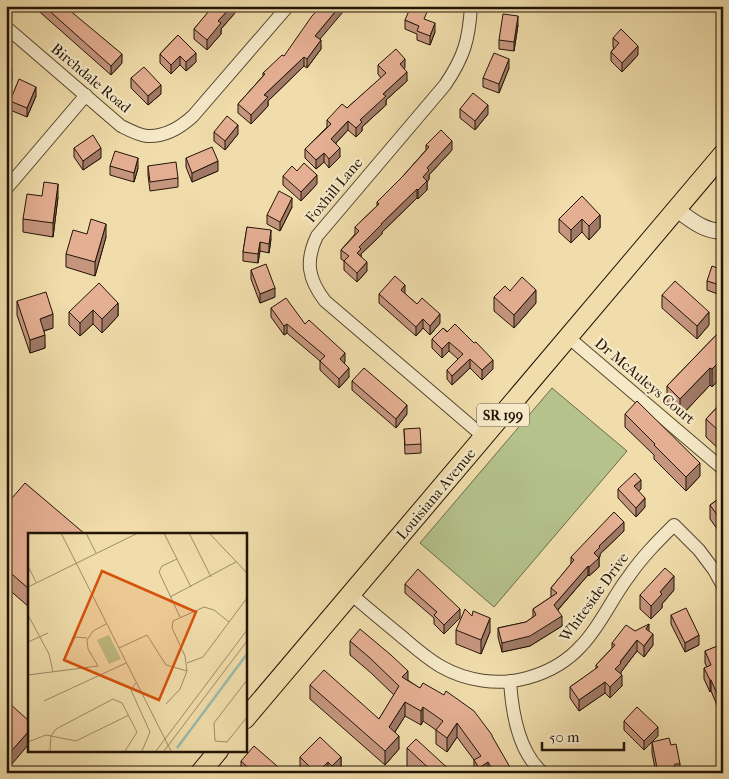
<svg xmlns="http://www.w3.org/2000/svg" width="729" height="779" viewBox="0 0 729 779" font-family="'IM FELL French Canon',serif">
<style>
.green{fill:#b5c28c;stroke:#6c6b4a}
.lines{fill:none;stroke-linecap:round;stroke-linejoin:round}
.minor-casing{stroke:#564630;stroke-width:14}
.tertiary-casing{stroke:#564630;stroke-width:17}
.primary-casing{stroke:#231407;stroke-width:21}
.minor{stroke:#f5e9c8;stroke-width:12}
.tertiary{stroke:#f5e9c8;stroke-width:15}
.primary{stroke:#f0ddab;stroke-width:19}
.wall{fill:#c5967e;stroke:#231407}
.shaded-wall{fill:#a07a67;stroke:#231407}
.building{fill:#e5af93;stroke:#231407}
.labels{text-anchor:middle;stroke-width:4.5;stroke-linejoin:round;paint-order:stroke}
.shield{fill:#f5e9c8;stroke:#625441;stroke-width:1}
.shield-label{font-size:14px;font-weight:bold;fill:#231407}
.street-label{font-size:15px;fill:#231407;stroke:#f5e9c8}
.inset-river{fill:none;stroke:#9abbac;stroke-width:2.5}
.inset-road{fill:none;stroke:#9e8d69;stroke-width:1}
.view{fill:#d4520c;fill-opacity:0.15;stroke:#d4520c;stroke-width:2.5}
.inset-edge{fill:none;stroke:#231407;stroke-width:2.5}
</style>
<rect width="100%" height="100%" fill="#f0ddab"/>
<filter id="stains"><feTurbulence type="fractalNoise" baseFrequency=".004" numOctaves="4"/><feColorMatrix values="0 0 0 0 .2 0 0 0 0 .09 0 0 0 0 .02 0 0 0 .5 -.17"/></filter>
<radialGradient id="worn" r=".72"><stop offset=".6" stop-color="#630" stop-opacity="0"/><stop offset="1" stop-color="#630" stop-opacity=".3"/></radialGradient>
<path class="green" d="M 552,388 L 627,451 L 494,607 L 420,543 Z"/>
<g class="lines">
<g class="minor-casing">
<path id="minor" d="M 471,6 C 469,40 464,57 445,85 L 317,236 C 305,261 308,279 325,301 L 484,437
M 6,27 L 121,126 C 129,130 138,135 147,136 C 165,137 181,127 193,116 L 288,6
M 6,189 L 86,95
M 568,337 L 723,469
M 351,594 C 367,608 384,622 401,636 C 413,646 425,657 440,666 C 466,681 498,686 527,678 C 549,672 567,662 582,645 C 601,625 612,598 629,576 C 642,557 658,541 674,525 L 699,550 L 714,570 L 723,586
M 510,681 C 512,712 518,752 543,773"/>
</g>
<g class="tertiary-casing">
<path id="tertiary" d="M 676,209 C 690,219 704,232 723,231"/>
</g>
<g class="primary-casing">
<path id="primary" d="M 245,719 L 723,154
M 200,773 L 219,750"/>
</g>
<use href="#minor" class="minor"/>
<use href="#tertiary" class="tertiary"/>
<use href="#primary" class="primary"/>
</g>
<path class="wall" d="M 33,6 L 68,6 L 70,11 L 122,63 L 111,75 Z
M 212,6 L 241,6 L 221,29 L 221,34 L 207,50 L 194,39 L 194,29 L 212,8 Z
M 405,20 L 435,32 L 430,45 L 417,40 L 417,34 L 405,29 Z
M 518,25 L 514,51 L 499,49 L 499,40 Z
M 178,35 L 196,62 L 186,71 L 180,65 L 171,74 L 160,63 L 160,54 Z
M 613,38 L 638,55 L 622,72 L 611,61 L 611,52 L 614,48 L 613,47 Z
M 320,39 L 321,49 L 307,68 L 304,66 L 268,101 L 268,106 L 251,124 L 238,113 L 238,104 L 263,76 L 263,73 L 284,56 Z
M 378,65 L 405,68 L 404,69 L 407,81 L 386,100 L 386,105 L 362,127 L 362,131 L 356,137 L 348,130 L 336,143 L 340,157 L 329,168 L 324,162 L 316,169 L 305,158 L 305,149 L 327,127 L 327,120 L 347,108 L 381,78 L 378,74 Z
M 509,68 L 499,93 L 483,87 L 483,78 Z
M 131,78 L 161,94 L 148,105 L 131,88 Z
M 36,96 L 27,117 L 10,110 L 10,101 Z
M 460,109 L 488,114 L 475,130 L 460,118 Z
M 214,132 L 238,134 L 225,150 L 214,141 Z
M 426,145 L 452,150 L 429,175 L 429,179 L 427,182 L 427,190 L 418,199 L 417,198 L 382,232 L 382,234 L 361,254 L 361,257 L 367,271 L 357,282 L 344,270 L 344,261 L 341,259 L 341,250 L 355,234 L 355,227 L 377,206 L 377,202 L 403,177 L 403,176 L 426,150 Z
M 74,148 L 101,158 L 83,170 L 74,157 Z
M 186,158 L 218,171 L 192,182 L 186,167 Z
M 110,166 L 138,168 L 134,182 L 110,175 Z
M 148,166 L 178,178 L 178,187 L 150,191 L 148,175 Z
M 297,171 L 317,184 L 301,201 L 283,185 L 283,176 Z
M 42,196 L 58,197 L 53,237 L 23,232 L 23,219 Z
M 292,207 L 280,231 L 267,224 L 267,215 Z
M 600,215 L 600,228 L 589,240 L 582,232 L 571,243 L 559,232 L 559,219 Z
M 247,227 L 271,239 L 269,253 L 260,251 L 258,263 L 243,261 L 243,252 Z
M 87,234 L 106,237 L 95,276 L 66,267 L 66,254 Z
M 251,270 L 275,297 L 260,303 L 251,279 Z
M 723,270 L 723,296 L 707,290 L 707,281 Z
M 510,291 L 536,303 L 514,328 L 494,311 L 494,297 Z
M 379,294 L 405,294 L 440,323 L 430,335 L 423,328 L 416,336 L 379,303 Z
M 662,295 L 709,325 L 697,339 L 662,308 Z
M 17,301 L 53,328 L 44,331 L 45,348 L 30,353 L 17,315 Z
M 118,303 L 118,316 L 102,333 L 93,324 L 80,336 L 69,325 L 69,312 Z
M 271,308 L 305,324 L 345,362 L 344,363 L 349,377 L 339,388 L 320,370 L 320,361 L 287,333 L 284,335 L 271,317 Z
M 443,328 L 493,369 L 482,380 L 470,368 L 452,385 L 447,379 L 447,370 L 458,359 L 449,351 L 442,358 L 432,348 L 432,339 Z
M 723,328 L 723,375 L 712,387 L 710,385 L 680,417 L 667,404 L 667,386 Z
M 352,381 L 407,414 L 396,428 L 352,390 Z
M 723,401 L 723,446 L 720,450 L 706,437 L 706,419 Z
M 625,414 L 700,476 L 686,491 L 654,459 L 654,455 L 625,427 Z
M 404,429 L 421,444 L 421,453 L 405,454 Z
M 618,489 L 641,489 L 638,491 L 645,507 L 636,517 L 618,498 Z
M 723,496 L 723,537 L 710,519 L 710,505 Z
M 6,505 L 29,534 L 29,607 L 6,587 Z
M 624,531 L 600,554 L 600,556 L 599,558 L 599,567 L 589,576 L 588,575 L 558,610 L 562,626 L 530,646 L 502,652 L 498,637 L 498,628 L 526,622 L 533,617 L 533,609 L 551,597 L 551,588 L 571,564 L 571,557 Z
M 405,584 L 460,618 L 444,634 L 434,624 L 434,618 L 405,593 Z
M 674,590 L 662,604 L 662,608 L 651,619 L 640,609 L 640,595 Z
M 671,615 L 699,645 L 685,652 L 671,624 Z
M 456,630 L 490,632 L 481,654 L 456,644 Z
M 635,631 L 649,631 L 653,645 L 644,657 L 637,651 L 621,672 L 620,674 L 622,686 L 610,698 L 605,693 L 579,711 L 570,698 L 570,687 L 596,669 L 596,665 L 612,648 L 612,643 Z
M 350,641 L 492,737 L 511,773 L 474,773 L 474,760 L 457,737 L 447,752 L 436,744 L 436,730 L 423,721 L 421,725 L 405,716 L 395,732 L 399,749 L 385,765 L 310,699 L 310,685 L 379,719 L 394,695 L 370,672 L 350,655 Z
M 723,645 L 723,719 L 711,691 L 710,692 L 704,679 L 704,668 L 707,667 L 705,663 L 705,651 Z
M 624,721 L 658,736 L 652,742 L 671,745 L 680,764 L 680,773 L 656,773 L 652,753 L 652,742 L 644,750 L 624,730 Z
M 407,748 L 453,773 L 414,773 L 407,766 Z
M 300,757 L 341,757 L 341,771 L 339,773 L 303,773 L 300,770 Z
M 241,761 L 285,773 L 241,773 Z"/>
<path class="shaded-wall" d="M 232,6 L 241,6 L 221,29 L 221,34 L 207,50 L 207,40 L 218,21 Z
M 340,6 L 348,6 L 315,45 L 315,36 Z
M 518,16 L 518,25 L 514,51 L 514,42 Z
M 435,23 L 435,32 L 430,45 L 430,36 Z
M 321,40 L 321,49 L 307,68 L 307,59 Z
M 638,46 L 638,55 L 622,72 L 622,63 Z
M 196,53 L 196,62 L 186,71 L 186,62 Z
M 122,54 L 122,63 L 111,75 L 111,66 Z
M 180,56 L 180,65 L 171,74 L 171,65 Z
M 304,57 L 304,66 L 268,101 L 268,106 L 251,124 L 251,115 L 264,95 Z
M 405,59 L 405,68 L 400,73 L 400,64 Z
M 509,59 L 509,68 L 499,93 L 499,84 Z
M 12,69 L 12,80 L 6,85 L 6,74 Z
M 407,72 L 407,81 L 386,100 L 386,105 L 362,127 L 362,131 L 356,137 L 356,128 L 360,120 L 383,94 Z
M 161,85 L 161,94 L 148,105 L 148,96 Z
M 36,87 L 36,96 L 27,117 L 27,108 Z
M 488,105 L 488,114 L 475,130 L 475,121 Z
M 348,121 L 348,130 L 331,148 L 331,139 Z
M 238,125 L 238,134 L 225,150 L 225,141 Z
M 452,141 L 452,150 L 429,175 L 429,179 L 427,182 L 427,190 L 418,199 L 418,190 L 423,177 L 427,168 Z
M 101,148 L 101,158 L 83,170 L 83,161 Z
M 340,148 L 340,157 L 329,168 L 329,159 Z
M 324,153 L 324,162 L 316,169 L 316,160 Z
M 138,158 L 138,168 L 134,182 L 134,173 Z
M 218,161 L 218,171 L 192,182 L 192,173 Z
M 317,175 L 317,184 L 301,201 L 301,192 Z
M 58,184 L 58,197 L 53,237 L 53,223 Z
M 417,189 L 417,198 L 382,232 L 382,234 L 361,254 L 361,258 L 357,253 L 359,247 L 381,224 Z
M 292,198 L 292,207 L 280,231 L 280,222 Z
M 600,215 L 600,228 L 589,240 L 589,226 Z
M 582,219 L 582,232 L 571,243 L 571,230 Z
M 106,224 L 106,237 L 95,276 L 95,262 Z
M 271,230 L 271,239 L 269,253 L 269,244 Z
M 260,242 L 260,251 L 258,263 L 258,254 Z
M 367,262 L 367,271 L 357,282 L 357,273 Z
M 405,285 L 405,294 L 401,290 Z
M 275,288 L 275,297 L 260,303 L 260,294 Z
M 536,290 L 536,303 L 514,328 L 514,315 Z
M 118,303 L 118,316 L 102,333 L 102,319 Z
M 93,310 L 93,324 L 80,336 L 80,323 Z
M 709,312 L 709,325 L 697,339 L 697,326 Z
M 53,314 L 53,328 L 40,332 L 40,319 Z
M 440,314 L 440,323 L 430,335 L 430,326 Z
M 423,319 L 423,328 L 416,336 L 416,327 Z
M 287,324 L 287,333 L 284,335 L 284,326 Z
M 45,335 L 45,348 L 30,353 L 30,340 Z
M 449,342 L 449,351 L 442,358 L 442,349 Z
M 345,353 L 345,362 L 340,368 L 340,359 Z
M 723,358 L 723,375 L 712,387 L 712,369 Z
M 470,359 L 470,368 L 452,385 L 452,376 Z
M 493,360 L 493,369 L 482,380 L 482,370 Z
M 349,368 L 349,377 L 339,388 L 339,379 Z
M 710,368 L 710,385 L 680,417 L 680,399 Z
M 407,405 L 407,414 L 396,428 L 396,419 Z
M 723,428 L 723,446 L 720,450 L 720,432 Z
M 700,463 L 700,476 L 686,491 L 686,477 Z
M 641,480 L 641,489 L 634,495 L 634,486 Z
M 645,498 L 645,507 L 636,517 L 636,508 Z
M 624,522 L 624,531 L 600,554 L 600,556 L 599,558 L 599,567 L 589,576 L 589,567 L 594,553 L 599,546 Z
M 588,566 L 588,575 L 554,614 L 554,605 Z
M 674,576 L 674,590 L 662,604 L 662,608 L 651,619 L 651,606 L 660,592 Z
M 460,609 L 460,618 L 444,634 L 444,625 Z
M 562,616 L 562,626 L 530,646 L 502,652 L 502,643 Z
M 490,618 L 490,632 L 481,654 L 481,640 Z
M 649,624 L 649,635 L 646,629 Z
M 653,634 L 653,645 L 644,657 L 644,646 Z
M 699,635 L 699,645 L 685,652 L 685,643 Z
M 637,640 L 637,651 L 621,672 L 621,674 L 615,680 L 615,669 Z
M 408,671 L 408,685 L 402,677 Z
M 622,675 L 622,686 L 610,698 L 610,687 Z
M 710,680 L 711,680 L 711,691 L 710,692 Z
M 605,682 L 605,693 L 579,711 L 579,700 Z
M 405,702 L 405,716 L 389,741 L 389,727 Z
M 423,707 L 423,721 L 421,725 L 421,711 Z
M 457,723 L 457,737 L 447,752 L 447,738 Z
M 658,727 L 658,736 L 644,750 L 644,741 Z
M 29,731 L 29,744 L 6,771 L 6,757 Z
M 399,736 L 399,749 L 385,765 L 385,751 Z
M 341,757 L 341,771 L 339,773 L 332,773 L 332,766 Z
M 328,762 L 328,773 L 317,773 Z
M 488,762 L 488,773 L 479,773 L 479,768 Z
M 511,769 L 511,773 L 506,773 L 506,772 Z"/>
<path class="building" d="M 44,6 L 68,6 L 70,7 L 68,9 L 122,54 L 111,66 Z
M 213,6 L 232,6 L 218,21 L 221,23 L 207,40 L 194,29 Z
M 321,6 L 340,6 L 315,36 L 321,40 L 307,59 L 304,57 L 264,95 L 268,97 L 251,115 L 238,104 L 265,74 L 263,73 L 282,55 L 284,56 L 312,16 Z
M 411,6 L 413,6 L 427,12 L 424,19 L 435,23 L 430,36 L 417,31 L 419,26 L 405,20 Z
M 503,14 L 518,16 L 514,42 L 499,40 Z
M 621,29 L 638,46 L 622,63 L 611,52 L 619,43 L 613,38 Z
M 178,35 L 196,53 L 186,62 L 180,56 L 171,65 L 160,54 Z
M 396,49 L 405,59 L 400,64 L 407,72 L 383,94 L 386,96 L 360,120 L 362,122 L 356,128 L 348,121 L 331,139 L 340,148 L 329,159 L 324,153 L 316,160 L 305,149 L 331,124 L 327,120 L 342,104 L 347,108 L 386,73 L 378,65 Z
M 494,53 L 509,59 L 499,84 L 483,78 Z
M 6,62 L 12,69 L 6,74 Z
M 144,67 L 161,85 L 148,96 L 131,78 Z
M 19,79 L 36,87 L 27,108 L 10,101 Z
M 473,93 L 488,105 L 475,121 L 460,109 Z
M 227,116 L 238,125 L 225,141 L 214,132 Z
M 441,130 L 452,141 L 427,168 L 429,170 L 423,177 L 427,181 L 418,190 L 417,189 L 381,224 L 382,224 L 359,247 L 361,249 L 357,253 L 367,262 L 357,273 L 344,261 L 349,256 L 341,250 L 359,231 L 355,227 L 379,204 L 377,202 L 403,176 L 429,147 L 426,145 Z
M 93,135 L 101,148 L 83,161 L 74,148 Z
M 212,147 L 218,161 L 192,173 L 186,158 Z
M 115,151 L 138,158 L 134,173 L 110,166 Z
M 176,162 L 178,178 L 150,182 L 148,166 Z
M 304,163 L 317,175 L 301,192 L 283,176 L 292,166 L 297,171 Z
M 44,182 L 58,184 L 53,223 L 23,219 L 27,194 L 42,196 Z
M 279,191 L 292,198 L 280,222 L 267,215 Z
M 582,196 L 600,215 L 589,226 L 582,219 L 571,230 L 559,219 Z
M 91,219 L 106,224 L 95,262 L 66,254 L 73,230 L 87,234 Z
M 247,227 L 271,230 L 269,244 L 260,242 L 258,254 L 243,252 Z
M 266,264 L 275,288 L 260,294 L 251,270 Z
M 712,266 L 723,270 L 723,286 L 707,281 Z
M 395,276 L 405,285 L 401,290 L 417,304 L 422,298 L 440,314 L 430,326 L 423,319 L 416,327 L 379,294 Z
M 522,277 L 536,290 L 514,315 L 494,297 L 505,286 L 510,291 Z
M 675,281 L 709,312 L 697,326 L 662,295 Z
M 99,283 L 118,303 L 102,319 L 93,310 L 80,323 L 69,312 Z
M 46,292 L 53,314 L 40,319 L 45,335 L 30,340 L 17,301 Z
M 286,298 L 305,324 L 309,320 L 345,353 L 340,359 L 349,368 L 339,379 L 320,361 L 325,356 L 287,324 L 284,326 L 271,308 Z
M 455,324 L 474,343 L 476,342 L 493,360 L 482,370 L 470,359 L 452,376 L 447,370 L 463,354 L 449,342 L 442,349 L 432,339 L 443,328 L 447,332 Z
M 723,328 L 723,358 L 712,369 L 710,368 L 680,399 L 667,386 Z
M 364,368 L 407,405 L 396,419 L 352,381 Z
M 637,401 L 700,463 L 686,477 L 654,445 L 655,444 L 625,414 Z
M 723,401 L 723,428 L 720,432 L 706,419 Z
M 420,428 L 421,444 L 405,445 L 404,429 Z
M 635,473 L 641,480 L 634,486 L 645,498 L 636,508 L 618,489 Z
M 25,483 L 85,534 L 29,534 L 29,589 L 6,569 L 6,505 Z
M 723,496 L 723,523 L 710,505 Z
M 614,512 L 624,522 L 599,546 L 600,547 L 594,553 L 599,558 L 589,567 L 588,566 L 554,605 L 562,616 L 530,636 L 502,643 L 498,628 L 526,622 L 536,615 L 533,609 L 557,593 L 551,588 L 574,560 L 571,557 Z
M 665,568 L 674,576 L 660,592 L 662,594 L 651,606 L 640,595 Z
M 418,569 L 460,609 L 444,625 L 434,615 L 437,612 L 405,584 Z
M 686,608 L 699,635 L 685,643 L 671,615 Z
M 465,609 L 472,616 L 473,611 L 490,618 L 481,640 L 456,630 Z
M 649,624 L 646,629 L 653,634 L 644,646 L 637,640 L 620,662 L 621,663 L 615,669 L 622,675 L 610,687 L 605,682 L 579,700 L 570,687 L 598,667 L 596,665 L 615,645 L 612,643 L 626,625 L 635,631 Z
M 360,629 L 391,655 L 408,671 L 402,677 L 420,688 L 423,683 L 444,695 L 446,691 L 474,711 L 492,735 L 492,736 L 511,769 L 506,772 L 507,773 L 494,773 L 488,762 L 479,768 L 474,760 L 481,756 L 457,723 L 447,738 L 436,730 L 443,721 L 423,707 L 421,711 L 405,702 L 389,727 L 399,736 L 385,751 L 310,685 L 324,670 L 379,719 L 399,686 L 370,658 L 350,641 Z
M 722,644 L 723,645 L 723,708 L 711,680 L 710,680 L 704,668 L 711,665 L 705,651 Z
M 9,703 L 29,721 L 29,731 L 6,757 L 6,707 Z
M 637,707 L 658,727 L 644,741 L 624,721 Z
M 320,737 L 341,757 L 332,766 L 328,762 L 317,773 L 316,773 L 300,757 Z
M 669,738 L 671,745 L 676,744 L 680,764 L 675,764 L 673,773 L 658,773 L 652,742 Z
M 416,739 L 453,773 L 434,773 L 407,748 Z
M 254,746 L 285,773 L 254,773 L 241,761 Z
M 390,767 L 395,773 L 384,773 Z"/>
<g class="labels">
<rect class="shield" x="477" y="403.5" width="52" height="23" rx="4"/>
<g class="shield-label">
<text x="503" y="420">SR 199</text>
</g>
<g class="street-label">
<text transform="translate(91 78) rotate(40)" y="5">Birchdale Road</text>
<text transform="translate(334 190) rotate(-50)" y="5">Foxhill Lane</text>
<text transform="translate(645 381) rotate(40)" y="5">Dr McAuleys Court</text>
<text transform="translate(436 494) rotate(-50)" y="5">Louisiana Avenue</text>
<text transform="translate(594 597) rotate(-54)" y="5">Whiteside Drive</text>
</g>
</g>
<g transform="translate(28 533)">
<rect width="219" height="219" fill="#f0ddab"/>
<path d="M 81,102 L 93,126 L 81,131 L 69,107 Z" fill="#b5c28c"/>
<path class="inset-river" d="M 149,215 L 219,121"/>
<path class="inset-road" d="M 33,0 L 143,218M 58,0 L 68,20M 136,0 L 163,54M 161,0 L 183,44M 181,0 L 219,40M 149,26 L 134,33 L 131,39 L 152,84M 0,33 L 8,49M 0,54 L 110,0M 142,64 L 208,29M 0,82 L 21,121 L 25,139M 0,109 L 20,100M 43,113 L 47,104 L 59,105M 91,115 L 119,102 L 138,132 L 159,138M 159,130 L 175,124 L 219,65M 0,142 L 70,133 L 60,116 L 59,107 L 65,98 L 78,91M 219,147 L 186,190 L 187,208 L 199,209 L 219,184M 108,150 L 103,157 L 122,199 L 114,218M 85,166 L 94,170 L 109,199 L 97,218M 16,168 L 98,130M 138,171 L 152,156 L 159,138 L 157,123 L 144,95 L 145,88 L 176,74 L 186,77 L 201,89M 0,209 L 18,202 L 48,208 L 101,182M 22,218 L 23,203 L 28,196 L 85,166M 128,218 L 219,97M 136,218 L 219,108"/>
<path class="view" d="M 74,38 L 168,79 L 131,167 L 36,127 Z"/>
<rect width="219" height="219" class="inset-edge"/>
</g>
<rect width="729" height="779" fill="none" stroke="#f0ddab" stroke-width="25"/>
<rect x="8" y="8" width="714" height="764" fill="none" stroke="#231407" stroke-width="2.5"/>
<rect x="12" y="12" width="704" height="754" fill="none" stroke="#231407"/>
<path d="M542 742v8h82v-8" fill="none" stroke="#231407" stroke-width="2.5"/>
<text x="549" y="742" font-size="15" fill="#231407" stroke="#f5e9c8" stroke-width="4" paint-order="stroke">50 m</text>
<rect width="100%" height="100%" filter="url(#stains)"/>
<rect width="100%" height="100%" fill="url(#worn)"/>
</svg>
